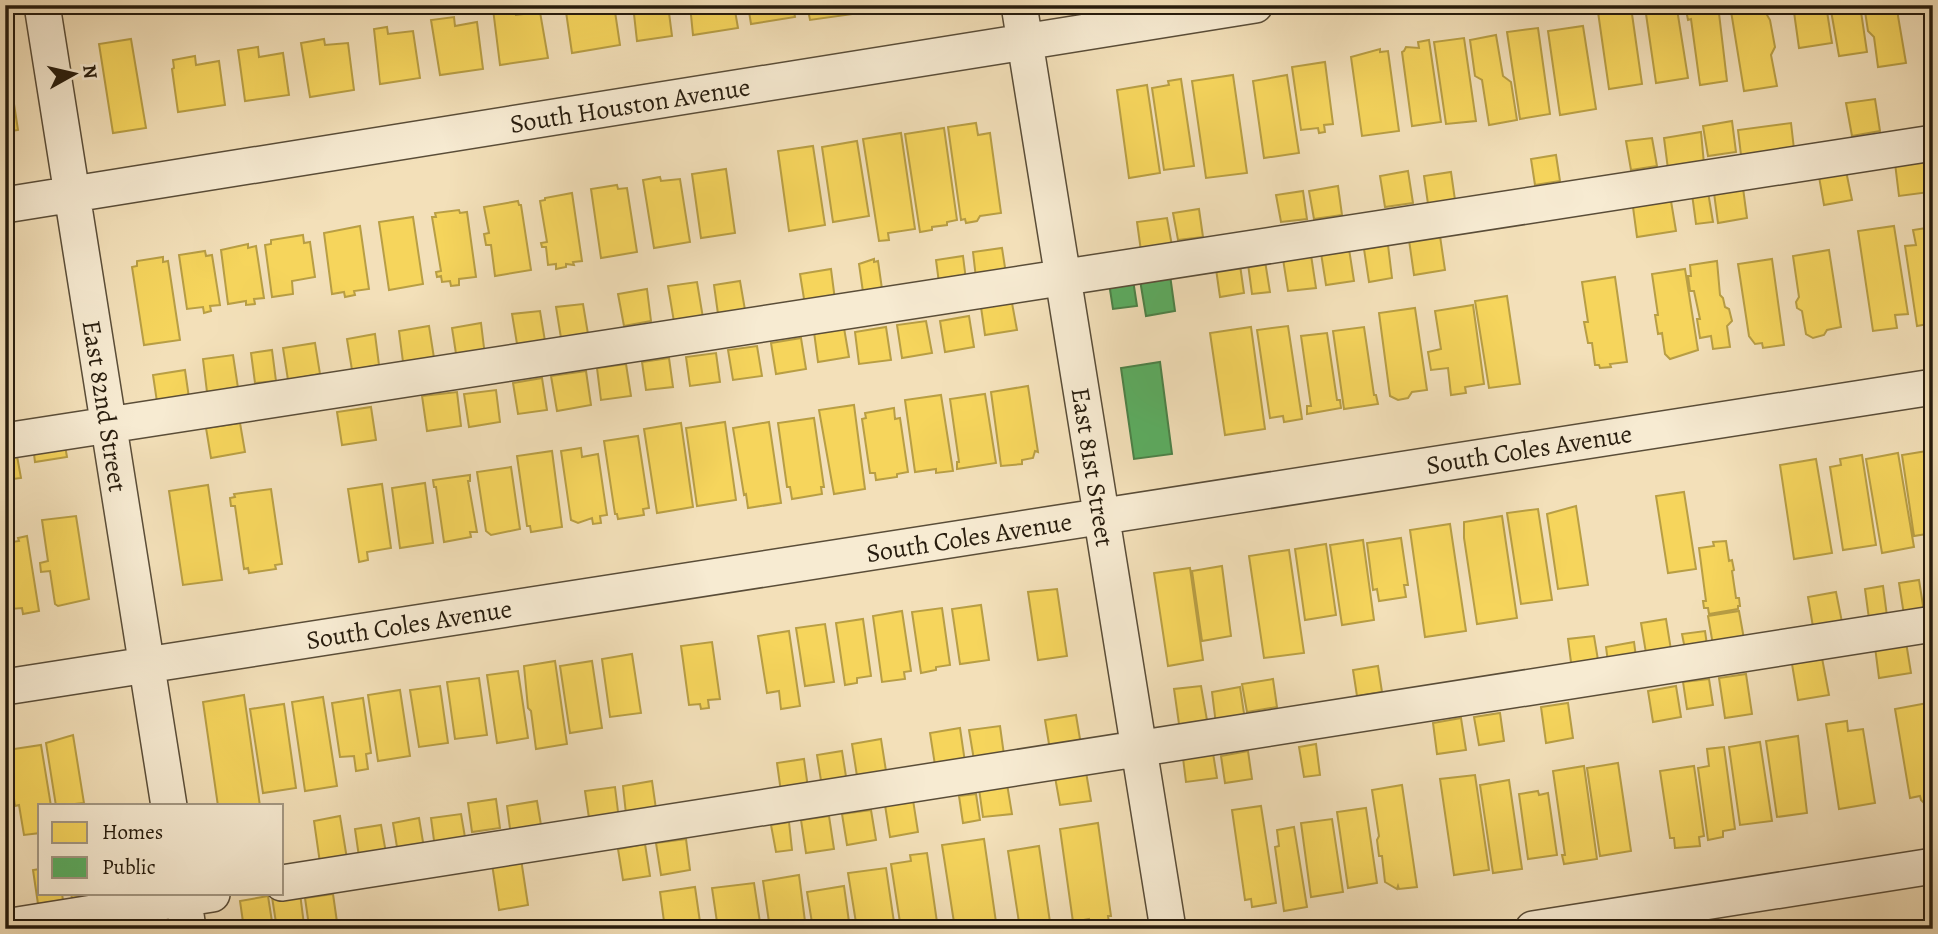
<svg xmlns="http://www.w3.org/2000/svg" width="1938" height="934" viewBox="0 0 1938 934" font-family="Alegreya,serif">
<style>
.homes{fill:#f6d55c;stroke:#b89e44;stroke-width:2}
.public{fill:#5aae61;stroke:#4b8248;stroke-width:2}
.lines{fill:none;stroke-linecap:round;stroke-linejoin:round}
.minor-casing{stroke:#5a4d38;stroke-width:38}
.minor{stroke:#f7ebd2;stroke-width:35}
.labels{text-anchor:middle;stroke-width:7;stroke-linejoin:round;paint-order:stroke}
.street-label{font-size:26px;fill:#271c0d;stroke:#f7ebd2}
</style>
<rect width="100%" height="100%" fill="#f3e0b9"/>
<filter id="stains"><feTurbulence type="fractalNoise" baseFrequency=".00286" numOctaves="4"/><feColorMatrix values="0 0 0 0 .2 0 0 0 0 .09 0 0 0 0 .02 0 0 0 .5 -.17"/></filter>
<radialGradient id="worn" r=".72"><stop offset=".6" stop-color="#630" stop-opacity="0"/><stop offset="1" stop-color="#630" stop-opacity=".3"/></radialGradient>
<path class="homes" d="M 565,5 L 614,5 L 620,45 L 572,53 Z
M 633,5 L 668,5 L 672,36 L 637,41 Z
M 690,5 L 734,5 L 738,28 L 693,35 Z
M 748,5 L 793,5 L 795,17 L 751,24 Z
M 807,5 L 852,5 L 853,14 L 810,20 Z
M 1685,5 L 1718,5 L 1727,81 L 1700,85 L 1691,19 L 1688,20 Z
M 1730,5 L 1765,5 L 1767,15 L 1770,20 L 1775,47 L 1771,55 L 1777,86 L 1744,91 Z
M 1793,5 L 1826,5 L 1832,43 L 1799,48 Z
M 1830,5 L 1860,5 L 1867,52 L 1839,56 Z
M 1864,5 L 1899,5 L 1898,16 L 1906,63 L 1878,67 L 1874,37 L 1868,31 Z
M 515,7 L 516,15 L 540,12 L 548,58 L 500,65 L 493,9 Z
M 1619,7 L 1619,10 L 1631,7 L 1642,84 L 1609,89 L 1598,12 Z
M 1677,9 L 1688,78 L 1656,83 L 1646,14 Z
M 454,17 L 455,26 L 477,22 L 483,69 L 440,75 L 431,20 Z
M 1583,26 L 1596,109 L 1560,115 L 1548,31 Z
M 387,27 L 388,34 L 413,31 L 420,78 L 380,84 L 374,29 Z
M 1538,28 L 1550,114 L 1520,119 L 1507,32 Z
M 1496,35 L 1503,76 L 1511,82 L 1517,120 L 1489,125 L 1482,80 L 1475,76 L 1470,40 Z
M 1464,38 L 1476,121 L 1446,124 L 1434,42 Z
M 131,39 L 146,128 L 113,133 L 99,44 Z
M 324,39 L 325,45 L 348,43 L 354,90 L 310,97 L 301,43 Z
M 1429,40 L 1441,122 L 1412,126 L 1402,52 L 1404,51 L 1406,47 L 1419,48 L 1418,42 Z
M 258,47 L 259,57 L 283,53 L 289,95 L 245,101 L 238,50 Z
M 1380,49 L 1380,52 L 1388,51 L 1399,131 L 1362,136 L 1351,57 Z
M 195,56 L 196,65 L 219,61 L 225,105 L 178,112 L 172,69 L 174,68 L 173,60 Z
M 1325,62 L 1333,124 L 1324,125 L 1325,132 L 1319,133 L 1318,128 L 1301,130 L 1292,67 Z
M 8,65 L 18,130 L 5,132 L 5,66 Z
M 1233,75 L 1247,173 L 1206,178 L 1192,81 Z
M 1287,75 L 1299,153 L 1264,158 L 1253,81 Z
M 1181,79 L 1194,166 L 1164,170 L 1152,88 L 1169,85 L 1168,81 Z
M 1147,85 L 1160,173 L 1129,178 L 1117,90 Z
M 1875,99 L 1880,131 L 1852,136 L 1846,103 Z
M 1732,121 L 1736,152 L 1708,156 L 1703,126 Z
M 976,123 L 978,135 L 990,133 L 1001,213 L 980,216 L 977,221 L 966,223 L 965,219 L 961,220 L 948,127 Z
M 1791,123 L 1794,149 L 1741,155 L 1738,130 Z
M 944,128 L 957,220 L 947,222 L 947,225 L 932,227 L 932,230 L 920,232 L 905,134 Z
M 1701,132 L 1704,164 L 1668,169 L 1664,138 Z
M 901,133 L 915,229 L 888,233 L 889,240 L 879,241 L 863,139 Z
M 1652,138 L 1657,166 L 1631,170 L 1626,141 Z
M 857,141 L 869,216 L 833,222 L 822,147 Z
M 813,146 L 825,225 L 789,231 L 778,151 Z
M 1556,155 L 1560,181 L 1535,185 L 1531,159 Z
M 1925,159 L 1930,192 L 1899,196 L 1895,163 Z
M 1845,166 L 1852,200 L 1824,205 L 1818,171 Z
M 726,169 L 735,233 L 701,238 L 692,174 Z
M 1408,171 L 1413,203 L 1385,207 L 1380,176 Z
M 1451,172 L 1455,200 L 1428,204 L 1424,176 Z
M 660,177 L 661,181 L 680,179 L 690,242 L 654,248 L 643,180 Z
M 617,185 L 618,189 L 627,188 L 637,252 L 601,258 L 591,189 Z
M 1338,186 L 1342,215 L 1314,219 L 1309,191 Z
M 1743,188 L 1747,218 L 1718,223 L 1714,193 Z
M 1303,191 L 1307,219 L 1281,222 L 1276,195 Z
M 1708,192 L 1713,222 L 1696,224 L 1692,194 Z
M 572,193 L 582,261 L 573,262 L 574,265 L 566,264 L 566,267 L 556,269 L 556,264 L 548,265 L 546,247 L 542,247 L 541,243 L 547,242 L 540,201 L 545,200 L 545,198 Z
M 518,201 L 519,205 L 521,205 L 531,270 L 495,276 L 491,245 L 486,245 L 484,234 L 489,233 L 484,207 Z
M 1671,201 L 1676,231 L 1637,237 L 1633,207 Z
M 1199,209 L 1203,237 L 1178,240 L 1173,213 Z
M 459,210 L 460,213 L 467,212 L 476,277 L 459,279 L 459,285 L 451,286 L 450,281 L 442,282 L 441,276 L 437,277 L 436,272 L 441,271 L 432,217 L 436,217 L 435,213 Z
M 413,217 L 423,284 L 389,290 L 379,222 Z
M 1167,218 L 1172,246 L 1141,251 L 1137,222 Z
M 360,226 L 369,289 L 354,291 L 355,295 L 345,297 L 344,292 L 332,294 L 324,233 Z
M 1894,226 L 1908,314 L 1895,315 L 1897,328 L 1873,331 L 1858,231 Z
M 1933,227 L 1933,323 L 1917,326 L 1905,246 L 1916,245 L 1913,230 Z
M 303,235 L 304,243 L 310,242 L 315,277 L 292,281 L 293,294 L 272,297 L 265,245 L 271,244 L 271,240 Z
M 1440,236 L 1445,270 L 1414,275 L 1409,240 Z
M 248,244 L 248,248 L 256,246 L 264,298 L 254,299 L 255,304 L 246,305 L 246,301 L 228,304 L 221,250 Z
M 1388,245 L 1392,278 L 1369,282 L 1364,249 Z
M 1002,248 L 1006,274 L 976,278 L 973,252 Z
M 1349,249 L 1354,281 L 1326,285 L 1321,253 Z
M 1829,250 L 1841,327 L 1827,330 L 1824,335 L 1813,338 L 1806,334 L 1802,311 L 1797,308 L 1796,302 L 1799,297 L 1793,256 Z
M 205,251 L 206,256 L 212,255 L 220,305 L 210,306 L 211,311 L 204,313 L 203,307 L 187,309 L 179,255 Z
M 1311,255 L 1316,288 L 1288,291 L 1283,259 Z
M 963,256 L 966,280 L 939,283 L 936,260 Z
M 163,257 L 163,262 L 168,261 L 180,340 L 144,345 L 132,267 L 137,266 L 137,261 Z
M 874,259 L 874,262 L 878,261 L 882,289 L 863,292 L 859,264 Z
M 1772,259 L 1784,345 L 1763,348 L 1762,343 L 1755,344 L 1749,336 L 1738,264 Z
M 1265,261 L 1270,292 L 1252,294 L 1248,264 Z
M 1717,261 L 1720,295 L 1723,298 L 1725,307 L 1729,309 L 1732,321 L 1727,326 L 1730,347 L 1713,349 L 1711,336 L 1700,338 L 1697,319 L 1700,319 L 1694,291 L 1690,291 L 1688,276 L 1691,276 L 1690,265 Z
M 1240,265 L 1244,293 L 1220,297 L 1216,269 Z
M 831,269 L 835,300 L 805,305 L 800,274 Z
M 1685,269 L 1698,350 L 1670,359 L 1665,354 L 1662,333 L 1658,334 L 1655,315 L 1658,315 L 1652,274 Z
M 1615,277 L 1627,362 L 1610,364 L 1611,367 L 1600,368 L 1599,365 L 1595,365 L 1592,343 L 1588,343 L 1584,322 L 1588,322 L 1582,282 Z
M 740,281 L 745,310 L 718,314 L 714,285 Z
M 697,282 L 703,318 L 674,322 L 668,286 Z
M 647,289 L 651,321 L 624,326 L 618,294 Z
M 1507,296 L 1520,384 L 1489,388 L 1475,301 Z
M 1012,303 L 1017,330 L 985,335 L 981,307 Z
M 583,304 L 588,334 L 561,338 L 556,307 Z
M 1473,305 L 1484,384 L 1465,387 L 1466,393 L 1451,395 L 1448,368 L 1431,370 L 1428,352 L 1441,349 L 1435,311 Z
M 1415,308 L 1427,390 L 1412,392 L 1408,398 L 1398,400 L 1390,396 L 1379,313 Z
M 540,311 L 545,341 L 517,344 L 512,314 Z
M 969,316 L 974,347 L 945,352 L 940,321 Z
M 926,321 L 932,353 L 902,358 L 897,325 Z
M 481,323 L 485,356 L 457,360 L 452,328 Z
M 429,326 L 434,358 L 403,362 L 399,331 Z
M 1288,326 L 1302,419 L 1284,422 L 1283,416 L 1270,418 L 1257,330 Z
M 886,327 L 891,360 L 859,364 L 855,332 Z
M 1251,327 L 1265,429 L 1225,435 L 1210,333 Z
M 1364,327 L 1374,395 L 1376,395 L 1378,404 L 1344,409 L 1333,331 Z
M 844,328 L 849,357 L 818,362 L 814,332 Z
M 1327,333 L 1337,400 L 1340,400 L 1341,408 L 1307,414 L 1307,406 L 1311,406 L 1301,336 Z
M 375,334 L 379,365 L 352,370 L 347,339 Z
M 801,338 L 806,369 L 776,374 L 771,343 Z
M 315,343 L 320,374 L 288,380 L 283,348 Z
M 757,346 L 762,376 L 733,380 L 728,350 Z
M 272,350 L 276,381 L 255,383 L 251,353 Z
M 716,353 L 720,382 L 690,386 L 686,357 Z
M 233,355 L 238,388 L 207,392 L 203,359 Z
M 669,358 L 673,387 L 646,390 L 642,362 Z
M 626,364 L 631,396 L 601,400 L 597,368 Z
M 185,370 L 189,398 L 157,402 L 153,375 Z
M 586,371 L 591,405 L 557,411 L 551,376 Z
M 542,378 L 547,410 L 518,414 L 513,383 Z
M 1028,386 L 1038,452 L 1035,451 L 1033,458 L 1022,460 L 1022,464 L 1001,466 L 991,392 Z
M 496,390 L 500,422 L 469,427 L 464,394 Z
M 457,392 L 461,426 L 427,431 L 422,396 Z
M 985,394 L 996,463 L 957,469 L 957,462 L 959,462 L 950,399 Z
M 941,395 L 953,471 L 936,473 L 936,469 L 915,472 L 905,400 Z
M 854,405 L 865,489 L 834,494 L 819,410 Z
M 371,407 L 376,440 L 342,445 L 337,412 Z
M 894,408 L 895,419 L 900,418 L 908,472 L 897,474 L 897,477 L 876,480 L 875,473 L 870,473 L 862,419 L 866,418 L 865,413 Z
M 814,418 L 824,487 L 821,487 L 822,494 L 792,499 L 790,487 L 787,487 L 778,423 Z
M 725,422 L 736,500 L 697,506 L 686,428 Z
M 769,422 L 781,503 L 748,508 L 746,494 L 744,495 L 733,428 Z
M 240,423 L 245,452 L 211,458 L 206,428 Z
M 681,423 L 693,507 L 657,513 L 644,429 Z
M 638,436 L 649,508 L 643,509 L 644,515 L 618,519 L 617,514 L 615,514 L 604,441 Z
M 64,440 L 67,457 L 35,462 L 33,446 Z
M 581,448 L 582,457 L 598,454 L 607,515 L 600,516 L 601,523 L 593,524 L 592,518 L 578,523 L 571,520 L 561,451 Z
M 1933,450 L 1933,533 L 1914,536 L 1902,455 Z
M 552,451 L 562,527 L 531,532 L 530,526 L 527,526 L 517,456 Z
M 1898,453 L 1914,547 L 1882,553 L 1866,459 Z
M 1862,455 L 1876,545 L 1843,550 L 1830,467 L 1841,465 L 1840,459 Z
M 17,456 L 21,478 L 5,480 L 5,458 Z
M 1816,459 L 1832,553 L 1794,559 L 1780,465 Z
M 511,467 L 520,529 L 491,535 L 486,531 L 477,472 Z
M 470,475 L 470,481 L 468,481 L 477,532 L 470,532 L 471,537 L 444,542 L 436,487 L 434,487 L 433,480 Z
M 425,483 L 433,543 L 400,548 L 392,488 Z
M 382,484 L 391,548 L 367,552 L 368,560 L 359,562 L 348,489 Z
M 208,485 L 222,580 L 183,585 L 169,491 Z
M 271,489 L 282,564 L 275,565 L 276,569 L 249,573 L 248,568 L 244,569 L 235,506 L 231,506 L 230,498 L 235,497 L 234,494 Z
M 1684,492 L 1696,569 L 1668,573 L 1656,496 Z
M 1576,506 L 1588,585 L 1558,589 L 1547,514 Z
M 1538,509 L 1552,600 L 1521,604 L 1507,513 Z
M 76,516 L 89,599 L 58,606 L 55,604 L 50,571 L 41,572 L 40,563 L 48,561 L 42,520 Z
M 1502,516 L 1517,618 L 1477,624 L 1464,538 L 1464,522 Z
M 1450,524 L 1466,631 L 1425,637 L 1410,530 Z
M 27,536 L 39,611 L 23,614 L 22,608 L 11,609 L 5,572 L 5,543 L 19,541 L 18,538 Z
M 1401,538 L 1408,585 L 1404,585 L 1406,597 L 1379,601 L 1377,589 L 1373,590 L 1367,543 Z
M 1363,540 L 1374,620 L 1342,625 L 1330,545 Z
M 1726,541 L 1729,561 L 1732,560 L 1734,570 L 1732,571 L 1736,598 L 1739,598 L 1740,606 L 1738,606 L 1738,609 L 1709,614 L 1708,608 L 1704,608 L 1703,601 L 1706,601 L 1699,548 L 1714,546 L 1713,542 Z
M 1326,544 L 1336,615 L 1305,620 L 1295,549 Z
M 1289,550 L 1304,653 L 1264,658 L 1249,556 Z
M 1222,566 L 1231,636 L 1202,641 L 1192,571 Z
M 1190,568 L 1203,660 L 1168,666 L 1154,573 Z
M 1933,577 L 1933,611 L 1930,612 L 1924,579 Z
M 1919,580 L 1924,612 L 1904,615 L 1899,583 Z
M 1883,586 L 1887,616 L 1869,619 L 1865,589 Z
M 1057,589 L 1067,656 L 1038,660 L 1028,592 Z
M 1836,592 L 1842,622 L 1813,627 L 1808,597 Z
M 981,605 L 989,660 L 960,664 L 952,609 Z
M 942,608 L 950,665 L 936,667 L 936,670 L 921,673 L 912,612 Z
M 902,611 L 911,671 L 904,672 L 905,679 L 882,682 L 873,616 Z
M 1739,611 L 1744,639 L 1713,645 L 1708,616 Z
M 863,619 L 871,676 L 857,678 L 857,683 L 845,685 L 836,623 Z
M 1666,619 L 1671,650 L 1646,653 L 1641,623 Z
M 825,624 L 834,682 L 805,686 L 796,628 Z
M 789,631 L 800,706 L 781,709 L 779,691 L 767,693 L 758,636 Z
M 1705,631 L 1707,645 L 1685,649 L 1682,634 Z
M 1594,636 L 1599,666 L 1572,670 L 1568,639 Z
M 712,642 L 720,699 L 708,700 L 709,708 L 701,709 L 700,704 L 689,705 L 681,646 Z
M 1634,642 L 1636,657 L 1608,662 L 1606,647 Z
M 1906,642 L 1911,673 L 1879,678 L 1875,647 Z
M 632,654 L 641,713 L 610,717 L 602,659 Z
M 1822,658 L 1829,695 L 1798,700 L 1792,664 Z
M 555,661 L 567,744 L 536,749 L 531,711 L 528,708 L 524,666 Z
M 592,661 L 602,728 L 570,733 L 560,666 Z
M 1378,666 L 1382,692 L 1357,696 L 1353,670 Z
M 518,671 L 528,738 L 497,743 L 487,675 Z
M 1746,674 L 1752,714 L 1725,718 L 1719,678 Z
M 479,678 L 487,735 L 455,739 L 447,682 Z
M 1273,679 L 1277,707 L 1247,712 L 1242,684 Z
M 1709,679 L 1713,705 L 1687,709 L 1683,682 Z
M 440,686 L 448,743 L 419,747 L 410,690 Z
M 1201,686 L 1208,726 L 1180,731 L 1174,689 Z
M 1676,686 L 1681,717 L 1653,722 L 1648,691 Z
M 1240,687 L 1245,720 L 1216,724 L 1212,692 Z
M 400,690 L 410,756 L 378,761 L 368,695 Z
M 244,695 L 260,806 L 218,806 L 203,702 Z
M 323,697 L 337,786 L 305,791 L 292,702 Z
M 363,698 L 371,753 L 366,754 L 368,769 L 356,771 L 354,756 L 340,757 L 332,703 Z
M 1933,702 L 1933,806 L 1928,807 L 1921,800 L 1920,796 L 1910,798 L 1895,709 Z
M 1568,703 L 1573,738 L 1546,743 L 1541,707 Z
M 284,704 L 296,788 L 263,793 L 250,709 Z
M 1500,713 L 1504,741 L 1479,745 L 1474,717 Z
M 1076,715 L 1081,745 L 1050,750 L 1045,720 Z
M 1461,718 L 1466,750 L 1437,754 L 1433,723 Z
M 1847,721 L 1848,731 L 1863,729 L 1875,803 L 1839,809 L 1826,724 Z
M 1000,726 L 1004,755 L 974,760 L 969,730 Z
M 960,728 L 965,762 L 935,765 L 930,733 Z
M 73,735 L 84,803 L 56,806 L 46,743 Z
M 1798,736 L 1807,813 L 1777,817 L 1766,741 Z
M 881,739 L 886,771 L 857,776 L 852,744 Z
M 1760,742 L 1772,821 L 1740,825 L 1729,747 Z
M 1316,744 L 1320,775 L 1304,777 L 1299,747 Z
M 41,745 L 51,806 L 40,806 L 40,833 L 24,835 L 19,805 L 15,806 L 7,750 Z
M 1724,747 L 1735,829 L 1723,831 L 1723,837 L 1708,840 L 1698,768 L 1709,766 L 1707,749 Z
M 842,751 L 847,783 L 822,787 L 817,755 Z
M 1248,751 L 1252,779 L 1225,783 L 1221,756 Z
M 1213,753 L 1217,778 L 1186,782 L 1183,758 Z
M 804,759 L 808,788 L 781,792 L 777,763 Z
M 1618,763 L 1631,851 L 1600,856 L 1587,768 Z
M 5,766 L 12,809 L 5,810 Z
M 1584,766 L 1597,859 L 1564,864 L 1562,855 L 1565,855 L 1553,771 Z
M 1694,766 L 1704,836 L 1699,837 L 1700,846 L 1675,848 L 1674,838 L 1670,838 L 1660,771 Z
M 1086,772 L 1091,801 L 1060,805 L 1055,777 Z
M 1475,775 L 1489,870 L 1454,875 L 1440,779 Z
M 1509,780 L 1522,869 L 1493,873 L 1480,785 Z
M 652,781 L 656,809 L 626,814 L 623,786 Z
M 1007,784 L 1012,814 L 983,817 L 979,789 Z
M 1402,785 L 1417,887 L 1399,889 L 1398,886 L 1397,889 L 1385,882 L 1382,856 L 1379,856 L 1377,840 L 1379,836 L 1372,790 Z
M 615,787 L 619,820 L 590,825 L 585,791 Z
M 1538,791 L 1539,795 L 1548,793 L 1557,855 L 1528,859 L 1519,794 Z
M 976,794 L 980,820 L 963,823 L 959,796 Z
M 496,799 L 500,828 L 472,832 L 468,803 Z
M 913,800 L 918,832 L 890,837 L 885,805 Z
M 537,801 L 542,831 L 511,836 L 507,806 Z
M 1261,806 L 1276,903 L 1252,907 L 1251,899 L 1245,900 L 1232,810 Z
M 1366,808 L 1377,883 L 1348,888 L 1337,812 Z
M 871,810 L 876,840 L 847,845 L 842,814 Z
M 461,814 L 466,843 L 435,848 L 431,818 Z
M 340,816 L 347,859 L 320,863 L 314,821 Z
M 829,816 L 834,849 L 806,853 L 801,820 Z
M 419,818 L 424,848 L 398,853 L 393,823 Z
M 1332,819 L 1343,892 L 1311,897 L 1301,823 Z
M 789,822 L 792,850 L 776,852 L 771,825 Z
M 1098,823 L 1111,916 L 1108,916 L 1110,929 L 1091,929 L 1089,919 L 1073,922 L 1060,829 Z
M 381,825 L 386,853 L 359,857 L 355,829 Z
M 1294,827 L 1307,907 L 1284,911 L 1275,847 L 1279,846 L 1277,830 Z
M 686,839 L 690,870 L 661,875 L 656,843 Z
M 984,839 L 997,929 L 955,929 L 942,845 Z
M 645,844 L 650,876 L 623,880 L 618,849 Z
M 1039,846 L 1051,929 L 1020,929 L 1008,851 Z
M 927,853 L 938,929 L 901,929 L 891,864 L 911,861 L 910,855 Z
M 521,859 L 528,905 L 499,910 L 492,864 Z
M 886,868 L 895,929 L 857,929 L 848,873 Z
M 40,869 L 40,894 L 62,894 L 63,900 L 38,904 L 33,870 Z
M 799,875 L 806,929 L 770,929 L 763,881 Z
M 754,883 L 761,929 L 718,929 L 712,888 Z
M 844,886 L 850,929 L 813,929 L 807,892 Z
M 695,887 L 701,929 L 665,929 L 660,892 Z
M 300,893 L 304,925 L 277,929 L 272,897 Z
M 71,894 L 97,894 L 72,898 Z
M 333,894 L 337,922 L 309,926 L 305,898 Z
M 268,896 L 273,928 L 244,929 L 240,901 Z
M 656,925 L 657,929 L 630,929 Z"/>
<path class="public" d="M 1170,275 L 1175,311 L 1146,316 L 1140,280 Z
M 1133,280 L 1137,306 L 1113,309 L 1109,283 Z
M 1160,362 L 1172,454 L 1134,459 L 1121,368 Z"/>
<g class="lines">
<g class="minor-casing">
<path id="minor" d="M 42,5 L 169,806
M 1019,5 L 1168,929
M 5,205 L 1255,5
M 5,441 L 1933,143
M 5,687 L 1933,387
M 282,883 L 1933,624
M 183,894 L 188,929
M 5,927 L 212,894
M 1533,929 L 1933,866"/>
</g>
<use href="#minor" class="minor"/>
</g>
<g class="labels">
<g class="street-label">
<text transform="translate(630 105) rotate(-9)" y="9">South Houston Avenue</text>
<text transform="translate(105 406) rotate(81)" y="9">East 82nd Street</text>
<text transform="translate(1529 449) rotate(-9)" y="9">South Coles Avenue</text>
<text transform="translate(1093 467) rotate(81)" y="9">East 81st Street</text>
<text transform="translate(969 537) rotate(-9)" y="9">South Coles Avenue</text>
<text transform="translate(409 624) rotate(-9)" y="9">South Coles Avenue</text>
</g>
</g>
<rect width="1938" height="934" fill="none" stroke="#f3e0b9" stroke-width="28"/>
<rect x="7" y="7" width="1924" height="920" fill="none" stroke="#271c0d" stroke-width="3.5"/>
<rect x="14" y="14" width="1910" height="906" fill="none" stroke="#271c0d" stroke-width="2"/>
<rect x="38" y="804" width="245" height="91" fill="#f7ebd2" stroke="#a49883" stroke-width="2"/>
<rect x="52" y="822" width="35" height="21" fill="#f6d55c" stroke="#a49883" stroke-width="2"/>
<text x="102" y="839" font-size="21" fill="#271c0d">Homes</text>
<rect x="52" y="857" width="35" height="21" fill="#5aae61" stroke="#a49883" stroke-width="2"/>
<text x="102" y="874" font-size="21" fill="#271c0d">Public</text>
<g transform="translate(74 74) rotate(82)" stroke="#f7ebd2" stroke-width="5" paint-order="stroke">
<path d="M0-5L12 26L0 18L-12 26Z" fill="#271c0d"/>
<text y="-10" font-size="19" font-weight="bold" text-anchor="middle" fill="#271c0d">N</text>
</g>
<rect width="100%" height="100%" filter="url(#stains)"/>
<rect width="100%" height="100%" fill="url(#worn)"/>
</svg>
